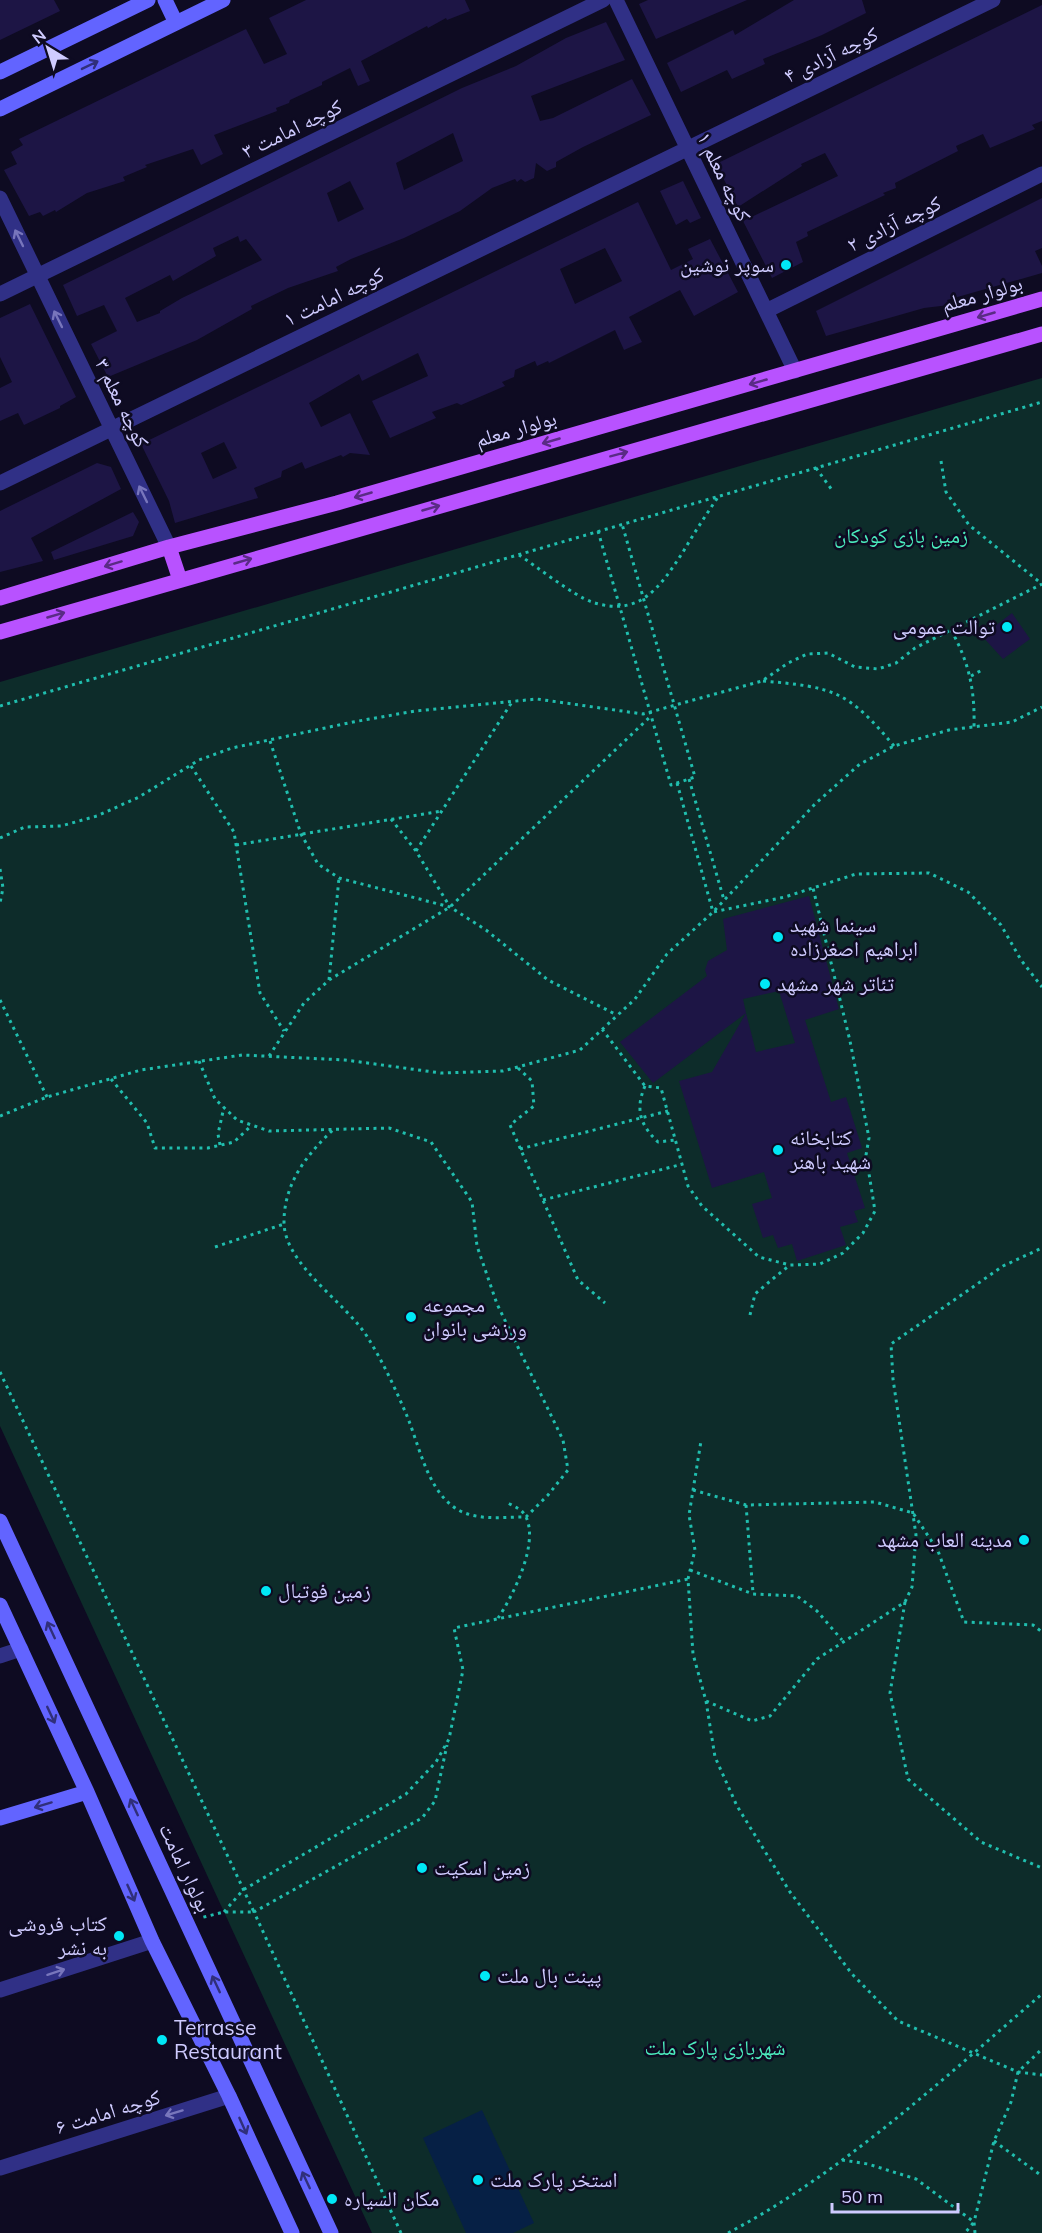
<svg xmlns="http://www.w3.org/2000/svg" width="1042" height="2233" viewBox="0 0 1042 2233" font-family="Mulish,'Noto Naskh Arabic',sans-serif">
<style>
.green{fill:#0d2c2a}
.water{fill:#062045}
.building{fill:#1d1545;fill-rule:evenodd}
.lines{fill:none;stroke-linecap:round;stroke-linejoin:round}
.path{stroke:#20beae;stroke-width:3;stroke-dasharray:3 4.5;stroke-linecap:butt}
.street{stroke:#303086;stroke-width:15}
.secondary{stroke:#6264ff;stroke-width:15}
.primary{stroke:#b852ff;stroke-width:15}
.oneway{stroke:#302f7a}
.oneway2{stroke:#7876bc}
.oneway3{stroke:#5a2b85}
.poi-dot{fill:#00e7f6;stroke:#0e0b22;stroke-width:2}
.labels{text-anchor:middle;stroke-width:5;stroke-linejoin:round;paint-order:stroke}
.street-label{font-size:21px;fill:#cfcbff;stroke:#0e0b22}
.poi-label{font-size:21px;fill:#cfcbff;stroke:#0e0b22;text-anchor:start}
.park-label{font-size:21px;fill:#4becbd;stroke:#0e0b22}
</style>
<rect width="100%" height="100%" fill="#0e0b22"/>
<path class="green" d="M 1042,378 L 1042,2233 L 372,2233 L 0,1426 L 0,682 Z"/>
<path class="water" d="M 482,2110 L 534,2223 L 513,2233 L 466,2233 L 423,2138 Z"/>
<path class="building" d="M 0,0 L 54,0 L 60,11 L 0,40 Z
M 306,0 L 465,0 L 470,11 L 447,20 L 446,18 L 428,28 L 427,26 L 361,61 L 370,81 L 358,86 L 350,68 L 322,82 L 322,85 L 290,100 L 289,103 L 276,108 L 277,111 L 214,135 L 223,154 L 201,165 L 193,149 L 145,165 L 147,167 L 123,177 L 125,181 L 87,193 L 56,212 L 55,210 L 43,216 L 40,212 L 29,216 L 4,170 L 17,164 L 11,152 L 23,145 L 19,139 L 246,29 L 264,64 L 287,54 L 269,18 Z
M 648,0 L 747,0 L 656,39 L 639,4 Z
M 794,0 L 862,0 L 866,13 L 822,35 L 763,59 L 765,64 L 732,79 L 727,70 L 681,92 L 667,63 L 733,30 L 735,35 Z
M 1042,5 L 1042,121 L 1032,125 L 1035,129 L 990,148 L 983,134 L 956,146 L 958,151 L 895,183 L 896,188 L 883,193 L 885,195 L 807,232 L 808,236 L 796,242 L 803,262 L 772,278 L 743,221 L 838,176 L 825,153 L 801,164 L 802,166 L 738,207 L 716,164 Z
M 606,22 L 625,60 L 531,96 L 540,121 L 553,118 L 632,79 L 651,115 L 583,147 L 556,162 L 556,167 L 547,171 L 536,163 L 534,178 L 525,182 L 521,179 L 517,182 L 515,179 L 492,188 L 460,211 L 404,238 L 351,259 L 336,267 L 338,271 L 288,288 L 251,306 L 252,309 L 197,340 L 108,377 L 91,344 L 117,331 L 104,305 L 77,316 L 63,285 L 462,88 L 516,66 L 566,38 ZM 453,133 L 463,161 L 404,190 L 396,163 ZM 350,181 L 364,209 L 338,222 L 327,193 ZM 238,236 L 240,242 L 246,239 L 262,260 L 182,298 L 160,311 L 160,313 L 137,322 L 125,298 L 170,275 L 173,281 L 216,256 L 213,248 Z
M 683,181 L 701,218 L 690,223 L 687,219 L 676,225 L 660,191 Z
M 1042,198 L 1042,248 L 1035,251 L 1042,266 L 1042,273 L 947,300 L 949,305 L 924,308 L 826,336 L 816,311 Z
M 638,202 L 671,270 L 693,259 L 688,249 L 710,239 L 738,292 L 694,316 L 680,290 L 629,317 L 642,342 L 624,350 L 615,330 L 549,363 L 548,361 L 537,366 L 535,361 L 515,370 L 514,377 L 502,382 L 505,386 L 461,405 L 457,403 L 432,412 L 436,418 L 390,438 L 372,401 L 428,376 L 418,353 L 362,381 L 359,374 L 309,403 L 321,427 L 350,413 L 370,455 L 350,453 L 343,457 L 341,455 L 305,469 L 302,462 L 282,471 L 281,477 L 254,488 L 258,498 L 175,523 L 169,501 L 141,444 ZM 605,248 L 622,281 L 575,304 L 560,269 ZM 224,442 L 237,468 L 213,479 L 201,453 Z
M 30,304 L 76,397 L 60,406 L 60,408 L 24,425 L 18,413 L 0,421 L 0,388 L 12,382 L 0,357 L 0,318 Z
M 97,463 L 111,467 L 121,489 L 31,538 L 43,561 L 0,572 L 0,511 Z
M 133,512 L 139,522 L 133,536 L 54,560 L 51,552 Z
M 1012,613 L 1030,639 L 1003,659 L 982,636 Z
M 809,896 L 839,1009 L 805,1020 L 831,1102 L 846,1097 L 862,1148 L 847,1153 L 865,1208 L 854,1211 L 858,1222 L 840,1227 L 846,1245 L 797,1261 L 792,1244 L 778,1248 L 773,1235 L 763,1238 L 752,1204 L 772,1198 L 764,1172 L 712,1188 L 679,1081 L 712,1072 L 746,1013 L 756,1052 L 795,1043 L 779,991 L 743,999 L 746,1013 L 653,1083 L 620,1042 L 707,976 L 705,970 L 708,961 L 727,950 L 723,919 Z"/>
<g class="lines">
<path class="path" d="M 941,461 L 946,492 L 969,525 L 1042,584
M 816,468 L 832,490
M 598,531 L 671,785 L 695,777 L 622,524
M 519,555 C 536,566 574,596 592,602 C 640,618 660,587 683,552 C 694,533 706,515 718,497
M 951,630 C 969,662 975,690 974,727
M 971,676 L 984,669
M 763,681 C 834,687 848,691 894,746
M 0,706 L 1042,402
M 270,741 L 301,834 L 318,864 L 339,878 L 450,907 L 486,930 L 548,980 L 617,1015
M 191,766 L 234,832 L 260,993 L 284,1031
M 689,779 L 724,900
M 677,783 L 713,912 L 785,897 L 856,874 L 929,873 L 968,892 L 1001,925 L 1021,960 L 1042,987
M 391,819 L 416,851 L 450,907
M 0,838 L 25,827 L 61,826 L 97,816 L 139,797 L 199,760 L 232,748 L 353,722 L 415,711 L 537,699 L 643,714 L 762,681 L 788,663 L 807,654 L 828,653 L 855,667 L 878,669 L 896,663 L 915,648 L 1042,584
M 236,845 L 442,811
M 416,851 L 512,702
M 0,869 L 3,888 L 0,903
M 329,980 L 339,878
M 0,1000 L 47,1097
M 602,1029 L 645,1086 L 661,1088 L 688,1186 L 702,1206 L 759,1257 L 790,1265
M 269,1056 L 304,1003 L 329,980 L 450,907 L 651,716
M 199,1061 L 215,1099 L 237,1120 L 269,1131 L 389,1128 L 431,1142 L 472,1202 L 477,1246 L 497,1304 L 563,1440 L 568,1470 L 548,1495 L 526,1517 C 500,1517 472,1522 451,1505 C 426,1484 419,1445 407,1416 C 396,1390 383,1362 368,1338 C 347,1303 284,1265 284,1222 C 284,1183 307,1154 334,1129
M 518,1068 L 532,1081 L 534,1106 L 510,1125 L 578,1280 L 605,1303
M 111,1079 L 147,1123 L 155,1148 L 208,1148 L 234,1142 L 252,1125
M 645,1086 C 635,1109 640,1125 658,1142 L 676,1140
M 0,1116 L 47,1097 L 141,1070 L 242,1055 L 345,1060 L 441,1073 L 503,1071 L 580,1050 L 635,999 L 667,954 L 713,912 L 816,803 L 860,764 L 894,746 L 949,730 L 1012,722 L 1042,707
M 220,1145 L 218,1134 L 224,1107
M 520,1149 L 668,1111
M 543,1200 L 683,1164
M 215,1247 L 284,1224
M 750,1315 L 755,1294 L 775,1277 L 790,1265 L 820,1264 L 843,1253 L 863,1233 L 875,1211 L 866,1155 L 869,1138 L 850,1041 L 813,888
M 0,1372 L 254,1912 L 224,1912 L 200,1918
M 693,1490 L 746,1505 L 875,1502 L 913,1513 L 938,1551 L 964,1622 L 1033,1625 L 1042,1632
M 746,1505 L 753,1593
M 690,1570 L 753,1594 L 797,1596 L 817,1611 L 842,1640
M 688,1579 L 695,1550 L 689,1515 L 701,1441
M 905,1602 L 890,1693 L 908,1779 L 981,1842 L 1042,1868
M 498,1618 C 513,1596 539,1544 526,1517 C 522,1509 515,1507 508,1503
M 706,1701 L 715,1757 L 737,1806 L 790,1892 L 852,1974 L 898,2021 L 1018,2072 L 1042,2075
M 224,1912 L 243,1890 L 406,1794 L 436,1762 L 449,1739 L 463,1670 L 454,1628 L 688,1579 L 693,1654 L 706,1701 L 752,1721 L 770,1716 L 817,1659 L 905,1602 L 912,1587 L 916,1535 L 893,1379 L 891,1344 L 1003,1266 L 1042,1248
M 994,2141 L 1042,2176
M 842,2160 L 868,2164 L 916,2179 L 974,2222 L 965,2233
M 401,2233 L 254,1912 L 422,1818 L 435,1801 L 447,1745
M 728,2233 C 842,2173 944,2078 1042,1994
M 975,2233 L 974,2222 L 994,2141 L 1011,2102 L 1018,2072 L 1042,2049"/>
<path class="street" d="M 616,0 L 795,371
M 0,198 L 169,547
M 0,294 L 603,0
M 766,311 L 1042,174
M 0,483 L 993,0
M 0,1656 L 21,1649
M 0,1990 L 152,1941
M 0,2168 L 229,2096"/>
<path class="secondary" d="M 165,0 L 176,23
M 0,72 L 148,0
M 0,109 L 223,0
M 0,1521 L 331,2233
M 0,1605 L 87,1792 L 152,1941 L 229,2096 L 292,2233
M 0,1818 L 87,1792"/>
<path class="primary" d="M 169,547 L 180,580
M 0,598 L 169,547 L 337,503 L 1042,299
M 0,632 L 1042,334"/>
</g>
<defs><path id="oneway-shaft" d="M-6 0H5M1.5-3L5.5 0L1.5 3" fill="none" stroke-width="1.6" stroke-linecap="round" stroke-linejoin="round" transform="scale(1.5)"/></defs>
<g class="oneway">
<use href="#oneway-shaft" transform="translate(90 65) rotate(-26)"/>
<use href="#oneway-shaft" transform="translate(51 1630) rotate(-115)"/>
<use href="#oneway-shaft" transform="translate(51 1715) rotate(65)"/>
<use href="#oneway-shaft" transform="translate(43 1805) rotate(163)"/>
<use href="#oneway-shaft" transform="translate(134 1807) rotate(-115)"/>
<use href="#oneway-shaft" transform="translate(131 1893) rotate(66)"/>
<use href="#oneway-shaft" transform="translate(216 1984) rotate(-115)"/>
<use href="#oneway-shaft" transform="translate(243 2126) rotate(66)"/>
<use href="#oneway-shaft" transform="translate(306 2180) rotate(-115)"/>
</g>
<g class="oneway2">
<use href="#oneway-shaft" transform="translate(19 238) rotate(-116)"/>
<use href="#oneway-shaft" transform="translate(58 319) rotate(-116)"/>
<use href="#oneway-shaft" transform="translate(143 494) rotate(-116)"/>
<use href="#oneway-shaft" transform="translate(56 1972) rotate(-18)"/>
<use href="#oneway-shaft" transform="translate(174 2113) rotate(163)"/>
</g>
<g class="oneway3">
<use href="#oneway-shaft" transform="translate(986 315) rotate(164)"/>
<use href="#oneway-shaft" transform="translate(758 382) rotate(164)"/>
<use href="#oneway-shaft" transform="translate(551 441) rotate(164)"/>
<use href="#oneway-shaft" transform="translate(619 454) rotate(-15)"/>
<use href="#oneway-shaft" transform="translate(363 495) rotate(164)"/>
<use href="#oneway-shaft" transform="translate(431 508) rotate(-16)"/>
<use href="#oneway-shaft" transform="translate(243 561) rotate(-16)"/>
<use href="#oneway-shaft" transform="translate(113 564) rotate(163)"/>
<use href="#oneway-shaft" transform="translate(56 615) rotate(-16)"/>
</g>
<g class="poi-dot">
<circle cx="786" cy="265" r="6"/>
<circle cx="1007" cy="627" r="6"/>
<circle cx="778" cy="937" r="6"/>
<circle cx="765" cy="984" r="6"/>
<circle cx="778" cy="1150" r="6"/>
<circle cx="411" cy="1317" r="6"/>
<circle cx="1024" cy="1540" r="6"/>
<circle cx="266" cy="1591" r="6"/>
<circle cx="422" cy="1868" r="6"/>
<circle cx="119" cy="1936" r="6"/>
<circle cx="485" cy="1976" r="6"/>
<circle cx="162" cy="2040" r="6"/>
<circle cx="478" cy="2180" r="6"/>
<circle cx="332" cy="2199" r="6"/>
</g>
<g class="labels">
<g class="street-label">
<text transform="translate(831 55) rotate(-26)" y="7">کوچه آزادی ۴</text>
<text transform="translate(292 129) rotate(-26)" y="7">کوچه امامت ۳</text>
<text transform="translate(724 177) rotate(64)" y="7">کوچه معلم ۱</text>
<text transform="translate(894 224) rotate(-26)" y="7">کوچه آزادی ۲</text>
<text transform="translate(982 294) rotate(-16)" y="7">بولوار معلم</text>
<text transform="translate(334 297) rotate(-26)" y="7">کوچه امامت ۱</text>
<text transform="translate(122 403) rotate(64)" y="7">کوچه معلم ۳</text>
<text transform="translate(516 429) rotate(-16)" y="7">بولوار معلم</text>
<text transform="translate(185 1868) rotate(65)" y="7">بولوار امامت</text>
<text transform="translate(108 2112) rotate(-17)" y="7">کوچه امامت ۶</text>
</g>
<g class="poi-label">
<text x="774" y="272" text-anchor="end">سوپر نوشین</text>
<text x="995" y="634" text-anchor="end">توالت عمومی</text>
<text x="790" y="932">سینما شهید<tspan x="790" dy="24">ابراهیم اصغرزاده</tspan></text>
<text x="777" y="991">تئاتر شهر مشهد</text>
<text x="790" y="1145">کتابخانه<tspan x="790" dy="24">شهید باهنر</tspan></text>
<text x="423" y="1312">مجموعه<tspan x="423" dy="24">ورزشی بانوان</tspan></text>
<text x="1012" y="1547" text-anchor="end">مدينه العاب مشهد</text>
<text x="278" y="1598">زمین فوتبال</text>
<text x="434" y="1875">زمین اسکیت</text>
<text x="107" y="1931" text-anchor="end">کتاب فروشی<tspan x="107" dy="24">به نشر</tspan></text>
<text x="497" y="1983">پینت بال ملت</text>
<text x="174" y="2035">Terrasse<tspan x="174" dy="24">Restaurant</tspan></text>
<text x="490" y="2187">استخر پارک ملت</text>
<text x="344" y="2206">مکان السیاره</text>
</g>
<g class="park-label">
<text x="901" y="543">زمین بازی کودکان</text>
<text x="715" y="2055">شهربازی پارک ملت</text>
</g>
</g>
<g transform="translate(48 48) rotate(322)" stroke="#0e0b22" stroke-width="4.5" paint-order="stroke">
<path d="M0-4.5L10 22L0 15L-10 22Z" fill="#cfcbff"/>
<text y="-9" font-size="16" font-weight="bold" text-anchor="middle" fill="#cfcbff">N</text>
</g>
<path d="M832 2203v9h126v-9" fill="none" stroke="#cfcbff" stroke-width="3"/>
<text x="841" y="2203" font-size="18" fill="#cfcbff" stroke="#0e0b22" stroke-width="4.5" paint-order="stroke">50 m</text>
</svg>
